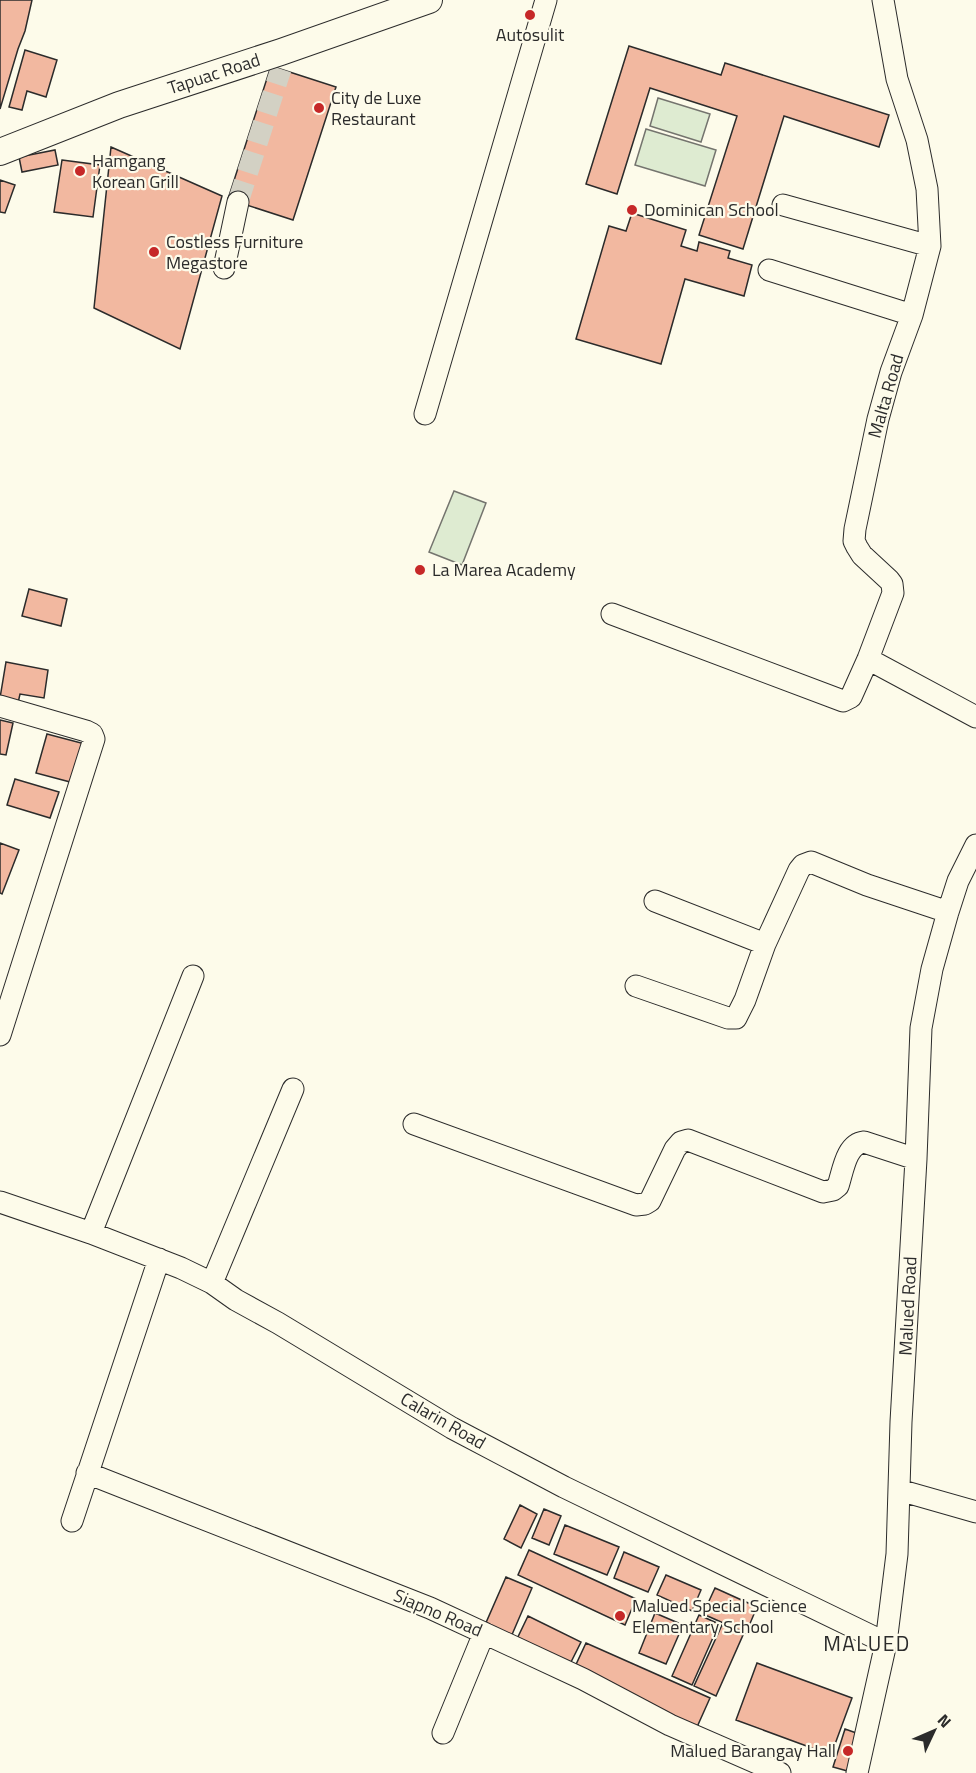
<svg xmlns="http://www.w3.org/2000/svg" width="976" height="1773" viewBox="0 0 976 1773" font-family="'Titillium Web',sans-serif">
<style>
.green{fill:#deebd1;stroke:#74746e;stroke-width:1.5}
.building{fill:#f2b8a0;stroke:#2b2b2b;stroke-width:1.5}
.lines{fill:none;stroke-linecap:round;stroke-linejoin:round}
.minor-tunnel{stroke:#d3d1c4;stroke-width:21;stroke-dasharray:21 10;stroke-linecap:butt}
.minor-casing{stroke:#2b2b2b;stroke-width:23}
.major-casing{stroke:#2b2b2b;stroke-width:28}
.minor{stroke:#fdfbea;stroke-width:21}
.major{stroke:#fdfbea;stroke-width:26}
.poi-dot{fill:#c62828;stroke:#fdfbea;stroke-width:2}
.labels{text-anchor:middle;stroke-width:4.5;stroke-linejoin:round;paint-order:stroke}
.poi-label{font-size:18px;fill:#2b2b2b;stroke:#fdfbea;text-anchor:start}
.street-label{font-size:18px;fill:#2b2b2b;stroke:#fdfbea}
.quarter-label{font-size:21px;letter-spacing:1.5px;fill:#2b2b2b;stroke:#fdfbea}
</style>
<rect width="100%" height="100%" fill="#fdfbea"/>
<path class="green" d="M 658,98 L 710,114 L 701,142 L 650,126 Z
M 646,129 L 716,150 L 705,186 L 635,165 Z
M 454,491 L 486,503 L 462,565 L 429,552 Z"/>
<path class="building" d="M 0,0 L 32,0 L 25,31 L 18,49 L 0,109 Z
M 629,46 L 721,75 L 725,63 L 889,115 L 879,147 L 784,116 L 743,249 L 699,235 L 737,116 L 650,88 L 617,194 L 586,184 Z
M 25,50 L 57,60 L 46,97 L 27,91 L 22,110 L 9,107 Z
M 271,66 L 336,87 L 293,220 L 228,199 Z
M 111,147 L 222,196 L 180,349 L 94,308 Z
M 55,150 L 58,165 L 22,172 L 19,157 Z
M 62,160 L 100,165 L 93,217 L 54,212 Z
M 0,180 L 15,185 L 5,213 L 0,212 Z
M 632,213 L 686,230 L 681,246 L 697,251 L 699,242 L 730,251 L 728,258 L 752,265 L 744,296 L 685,279 L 661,364 L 576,339 L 609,226 L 626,231 Z
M 29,589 L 67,599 L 61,626 L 22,616 Z
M 6,662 L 48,670 L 44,698 L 20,694 L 18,703 L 0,698 Z
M 0,720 L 13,723 L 6,755 L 0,754 Z
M 47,734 L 85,744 L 74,783 L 36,773 Z
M 15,779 L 59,792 L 50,818 L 7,805 Z
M 0,843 L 19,850 L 2,894 L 0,893 Z
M 520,1505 L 537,1514 L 521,1548 L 504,1539 Z
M 544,1509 L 561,1516 L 549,1545 L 532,1538 Z
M 565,1525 L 619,1547 L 607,1575 L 554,1554 Z
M 529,1550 L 636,1599 L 625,1625 L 518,1575 Z
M 624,1552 L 659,1567 L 648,1592 L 614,1578 Z
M 666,1575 L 701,1590 L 692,1611 L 657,1595 Z
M 506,1577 L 532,1588 L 511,1637 L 485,1625 Z
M 715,1588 L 757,1607 L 746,1633 L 703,1614 Z
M 655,1613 L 683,1625 L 666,1664 L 639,1653 Z
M 699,1615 L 719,1624 L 692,1685 L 672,1676 Z
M 528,1616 L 581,1642 L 569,1666 L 516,1641 Z
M 722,1625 L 743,1635 L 716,1696 L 694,1686 Z
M 586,1643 L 710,1698 L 697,1727 L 573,1671 Z
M 757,1663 L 852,1698 L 831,1755 L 736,1720 Z
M 845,1729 L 862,1735 L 851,1772 L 833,1767 Z"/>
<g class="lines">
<path class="minor-tunnel" d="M 238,202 L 281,69"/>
<g class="minor-casing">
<path id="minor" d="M 783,205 L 930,246
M 224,268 L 238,202
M 769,270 L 912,315
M 425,414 L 546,0
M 612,614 L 843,701 L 851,697 L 868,659 L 893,593 L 892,584 L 889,580 L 862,555 L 857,547 L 854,541 L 855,529 L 878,419 L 891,372 L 912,315 L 930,246 L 927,189 L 917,140 L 897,79 L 883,0
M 868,659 L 976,717
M 0,706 L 86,731 L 92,734 L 94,739 L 0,1035
M 655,901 L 765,944
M 636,986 L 728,1018 L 736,1018 L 745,1000 L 765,944 L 799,870 L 803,865 L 811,862 L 867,885 L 948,912
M 414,1124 L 636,1205 L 645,1204 L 650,1201 L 675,1149 L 681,1142 L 688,1140 L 823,1192 L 833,1190 L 838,1186 C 843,1171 846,1144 864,1142 L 916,1159
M 0,1202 L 91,1233 L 181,1268 L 212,1283 L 236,1300 L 278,1323 L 452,1428 L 564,1487 L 886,1643
M 91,1233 L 193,976
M 212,1283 L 293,1089
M 87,1473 L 430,1608 L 583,1679 L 670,1725 L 780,1773
M 899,1490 L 976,1512
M 72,1521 L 159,1259
M 443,1733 L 484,1633
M 857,1773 L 886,1643 L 897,1554 L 901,1422 L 916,1159 L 921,1028 L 932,969 L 948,912 L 958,881 L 976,845"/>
</g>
<g class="major-casing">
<path id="major" d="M 0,152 L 119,105 L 281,52 L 429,0"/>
</g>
<use href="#minor" class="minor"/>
<use href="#major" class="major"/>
</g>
<g class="poi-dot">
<circle cx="530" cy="15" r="6"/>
<circle cx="319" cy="108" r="6"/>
<circle cx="80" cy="171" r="6"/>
<circle cx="632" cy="210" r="6"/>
<circle cx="154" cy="252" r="6"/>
<circle cx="420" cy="570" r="6"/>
<circle cx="620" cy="1616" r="6"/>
<circle cx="848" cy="1751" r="6"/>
</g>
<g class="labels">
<g class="poi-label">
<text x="530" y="41" text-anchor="middle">Autosulit</text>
<text x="331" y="104">City de Luxe<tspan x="331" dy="21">Restaurant</tspan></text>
<text x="92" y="167">Hamgang<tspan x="92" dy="21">Korean Grill</tspan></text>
<text x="644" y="216">Dominican School</text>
<text x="166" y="248">Costless Furniture<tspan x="166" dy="21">Megastore</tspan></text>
<text x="432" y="576">La Marea Academy</text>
<text x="632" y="1612">Malued Special Science<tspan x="632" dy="21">Elementary School</tspan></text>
<text x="836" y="1757" text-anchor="end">Malued Barangay Hall</text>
</g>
<g class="street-label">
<text transform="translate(214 74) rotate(-18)" y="6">Tapuac Road</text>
<text transform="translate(886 396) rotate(-74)" y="6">Malta Road</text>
<text transform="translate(908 1306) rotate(-87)" y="6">Malued Road</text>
<text transform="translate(443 1421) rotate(30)" y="6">Calarin Road</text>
<text transform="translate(438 1613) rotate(23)" y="6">Siapno Road</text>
</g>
<g class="quarter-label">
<text x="867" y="1651">MALUED</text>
</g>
</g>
<g transform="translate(934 1731) rotate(46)" stroke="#fdfbea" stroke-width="4.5" paint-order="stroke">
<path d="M0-4.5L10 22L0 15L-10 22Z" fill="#2b2b2b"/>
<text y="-9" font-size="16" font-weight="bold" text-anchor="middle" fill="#2b2b2b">N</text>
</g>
</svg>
